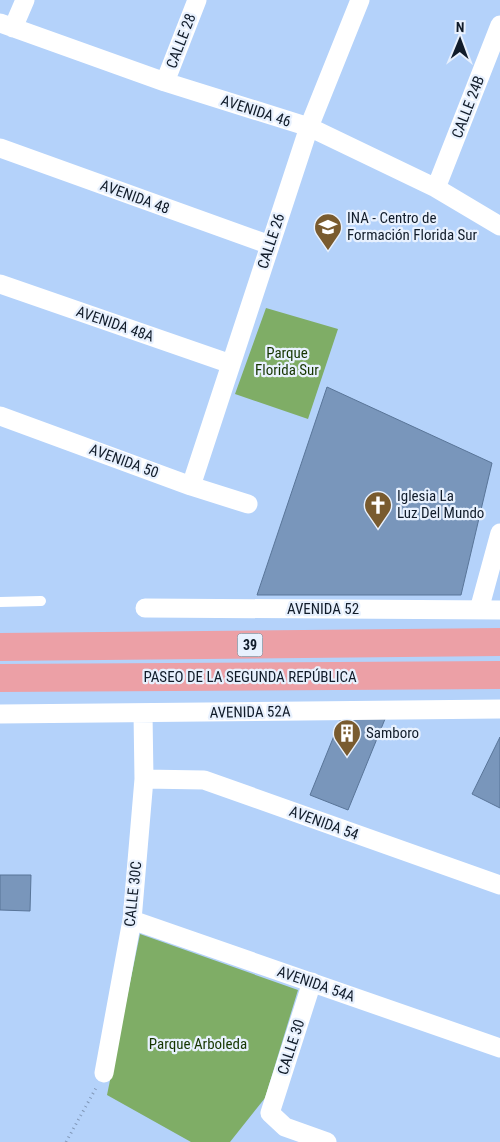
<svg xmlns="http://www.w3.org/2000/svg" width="500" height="1142" viewBox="0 0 500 1142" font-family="'Roboto Condensed',sans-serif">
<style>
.green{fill:#7fad66}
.building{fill:#7996bb;stroke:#597598}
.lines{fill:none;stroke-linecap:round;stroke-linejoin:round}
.path{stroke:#8097b7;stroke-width:3;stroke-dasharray:1 4;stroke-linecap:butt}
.service{stroke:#fff;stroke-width:10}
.minor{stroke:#fff;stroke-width:19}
.trunk{stroke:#eca0a6;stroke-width:28}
.labels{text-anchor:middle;stroke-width:4.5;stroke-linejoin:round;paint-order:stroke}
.shield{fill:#e8f1fe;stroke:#525c6a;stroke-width:1}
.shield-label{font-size:14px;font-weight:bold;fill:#111c2a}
.street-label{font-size:15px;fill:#111c2a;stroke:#e8f1fe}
.poi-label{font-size:15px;fill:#111c2a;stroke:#e8f1fe;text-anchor:start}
.park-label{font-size:15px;fill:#163600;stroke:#e8f1fe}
</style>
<rect width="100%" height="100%" fill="#b4d2fa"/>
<path class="green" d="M 266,308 L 338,329 L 308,419 L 235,394 Z
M 140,934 L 298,990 L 265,1098 L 230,1142 L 191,1142 L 107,1095 Z"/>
<path class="building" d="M 327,387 L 492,463 L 461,595 L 257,595 Z
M 342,716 L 385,719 L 348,810 L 310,795 Z
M 500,737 L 500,808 L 472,794 Z
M 0,875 L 31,875 L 30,911 L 0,910 Z"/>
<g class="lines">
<path class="path" d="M 66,1142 L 96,1088"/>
<path class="service" d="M 0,602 L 41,601"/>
<path class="minor" d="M 0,23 L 165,82 L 309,127 L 436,188 L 500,226
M 13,28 L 25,0
M 165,82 L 197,0
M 0,148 L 270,245
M 436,188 L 500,25
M 0,284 L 231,364
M 0,416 L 191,486 L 248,504
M 191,486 L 309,127 L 360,0
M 145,608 L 500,610
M 479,610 L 500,533
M 0,714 L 500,709
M 144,779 L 204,780 L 500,885
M 132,920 L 500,1048
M 312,982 L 270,1113 L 285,1127 L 327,1142
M 104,1073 L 132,920 L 144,779 L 143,713"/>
<path class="trunk" d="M 0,647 L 500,642
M 0,678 L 500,675"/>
</g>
<defs>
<g id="university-pin" transform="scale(1.4375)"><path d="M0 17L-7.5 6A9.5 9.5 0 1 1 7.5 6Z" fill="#795b2f" stroke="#e8f1fe"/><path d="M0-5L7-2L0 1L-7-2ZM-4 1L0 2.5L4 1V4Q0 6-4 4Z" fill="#fff"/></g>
<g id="church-pin" transform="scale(1.4375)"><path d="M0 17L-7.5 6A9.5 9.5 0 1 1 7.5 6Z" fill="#795b2f" stroke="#e8f1fe"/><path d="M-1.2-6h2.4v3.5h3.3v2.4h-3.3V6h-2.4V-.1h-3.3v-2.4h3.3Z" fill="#fff"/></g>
<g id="building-pin" transform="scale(1.4375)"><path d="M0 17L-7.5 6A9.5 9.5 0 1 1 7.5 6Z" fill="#795b2f" stroke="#e8f1fe"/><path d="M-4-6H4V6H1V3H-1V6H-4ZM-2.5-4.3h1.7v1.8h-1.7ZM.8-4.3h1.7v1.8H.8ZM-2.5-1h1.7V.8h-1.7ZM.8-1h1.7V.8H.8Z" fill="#fff"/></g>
</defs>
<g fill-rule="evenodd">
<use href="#university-pin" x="328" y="227"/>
<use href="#church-pin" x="378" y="505"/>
<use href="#building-pin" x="347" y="733"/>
</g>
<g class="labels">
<rect class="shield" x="237.5" y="633.5" width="25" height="23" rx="4"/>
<g class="shield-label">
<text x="250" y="650">39</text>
</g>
<g class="street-label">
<text transform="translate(181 41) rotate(-69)" y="5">CALLE 28</text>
<text transform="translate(468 107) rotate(-69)" y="5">CALLE 24B</text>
<text transform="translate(256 111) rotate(18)" y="5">AVENIDA 46</text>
<text transform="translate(135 197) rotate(20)" y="5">AVENIDA 48</text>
<text transform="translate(271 241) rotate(-72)" y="5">CALLE 26</text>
<text transform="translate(115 324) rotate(19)" y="5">AVENIDA 48A</text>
<text transform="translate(124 461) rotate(20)" y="5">AVENIDA 50</text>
<text x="323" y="614">AVENIDA 52</text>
<text x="250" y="682">PASEO DE LA SEGUNDA REPÚBLICA</text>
<text transform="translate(250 712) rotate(-1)" y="5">AVENIDA 52A</text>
<text transform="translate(324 823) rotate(20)" y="5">AVENIDA 54</text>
<text transform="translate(133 894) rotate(-84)" y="5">CALLE 30C</text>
<text transform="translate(316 984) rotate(19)" y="5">AVENIDA 54A</text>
<text transform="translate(291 1047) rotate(-72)" y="5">CALLE 30</text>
</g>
<g class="poi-label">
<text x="347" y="223">INA - Centro de<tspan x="347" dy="17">Formación Florida Sur</tspan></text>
<text x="397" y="501">Iglesia La<tspan x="397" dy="17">Luz Del Mundo</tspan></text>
<text x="366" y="738">Samboro</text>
</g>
<g class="park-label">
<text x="287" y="358">Parque<tspan x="287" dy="17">Florida Sur</tspan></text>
<text x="198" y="1049">Parque Arboleda</text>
</g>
</g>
<g transform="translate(460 40) rotate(1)" stroke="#e8f1fe" stroke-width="4" paint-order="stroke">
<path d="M0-4L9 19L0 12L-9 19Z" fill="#111c2a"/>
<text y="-8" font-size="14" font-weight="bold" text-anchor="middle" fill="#111c2a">N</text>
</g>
</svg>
